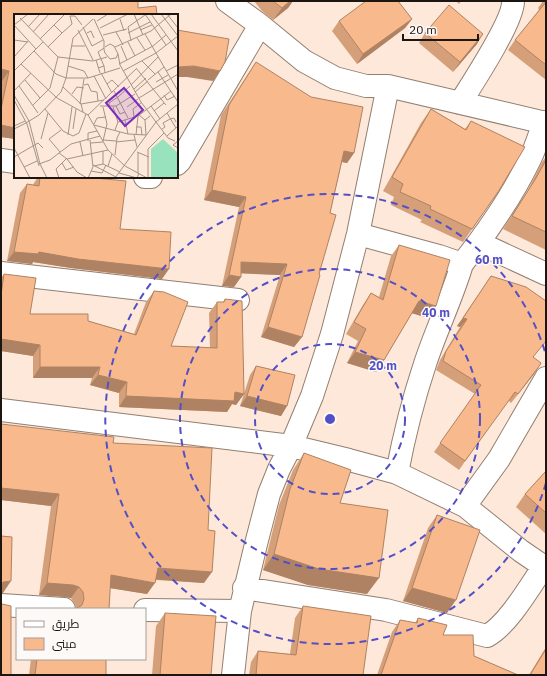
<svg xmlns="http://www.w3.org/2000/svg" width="547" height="676" viewBox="0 0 547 676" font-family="'IBM Plex Sans',Cairo,sans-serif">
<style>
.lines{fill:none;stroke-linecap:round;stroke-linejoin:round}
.street-casing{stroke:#927f71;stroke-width:24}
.street{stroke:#fff;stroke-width:22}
.wall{fill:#d5a079}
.shaded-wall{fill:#ae8263}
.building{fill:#f8ba8d;stroke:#ae8263}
.ring{fill:none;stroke:#534fc6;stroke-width:2;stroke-dasharray:7 5}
.inset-road{fill:none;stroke:#a39489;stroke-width:1}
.view{fill:#7b2cbf;fill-opacity:0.15;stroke:#7b2cbf;stroke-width:2}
.inset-edge{fill:none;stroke:#1d1510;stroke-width:2}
.centre{fill:#534fc6;stroke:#fdf9f6;stroke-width:2}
.ring-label{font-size:12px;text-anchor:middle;font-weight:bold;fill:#534fc6;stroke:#fdf9f6;stroke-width:3;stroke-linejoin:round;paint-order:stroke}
</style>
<rect width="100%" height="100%" fill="#fde8d9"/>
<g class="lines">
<g class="street-casing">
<path id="street" d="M 227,1 L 260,25 L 304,61 L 335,78 L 366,86 L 388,86 L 546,123
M 460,103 C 472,84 514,20 513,1
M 1,160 L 15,162
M 177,164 L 180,161 L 260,25
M 145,177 L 151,177
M 358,234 L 439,256 L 462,264 C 452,298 436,330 425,364 C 413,400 404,436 397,473
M 479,243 L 546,274
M 462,264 C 488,231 513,195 531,157 C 536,146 540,134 544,122
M 1,273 L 238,300
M 1,410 L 291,446 L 349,460 L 397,473 L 465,506 L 521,551 L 546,568
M 465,506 L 499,459 L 546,378
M 244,588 L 386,610 L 487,636 C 508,625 530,586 544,566
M 1,605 L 64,609
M 145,610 L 240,611
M 233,675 L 240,611 L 256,544 L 269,494 L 279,469 L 291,446 L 312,396 L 332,334 L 358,234 L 388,86"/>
</g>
<use href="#street" class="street"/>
</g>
<path class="wall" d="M 1,1 L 138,8 L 15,15 L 15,139 L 1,137 L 1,84 L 2,81 L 1,81 Z
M 254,1 L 293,1 L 288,8 L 273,20 L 262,11 Z
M 456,1 L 461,1 L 459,4 Z
M 543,1 L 546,1 L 546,80 L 508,50 L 515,40 L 539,10 L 538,8 Z
M 412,19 L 405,28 L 357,64 L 332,31 L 339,21 Z
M 425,33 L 477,44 L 453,72 L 419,43 Z
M 256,62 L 354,153 L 347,163 L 342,162 L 330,213 L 319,274 L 302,337 L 294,347 L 261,337 L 280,275 L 241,273 L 241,277 L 234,287 L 222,286 L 239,207 L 204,200 L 221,115 Z
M 431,109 L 465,129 L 471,121 L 498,192 L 463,242 L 420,222 L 422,220 L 391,205 L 394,197 L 383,191 L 421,123 Z
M 546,157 L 546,250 L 503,229 L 527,192 L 542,162 Z
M 38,177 L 84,177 L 120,229 L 162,279 L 71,268 L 33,262 L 32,264 L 7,261 L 20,193 L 27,184 L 33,185 L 34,183 Z
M 399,245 L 428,318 L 412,313 L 384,360 L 376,372 L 347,363 L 358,341 L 346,334 L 363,305 L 371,293 L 379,297 L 391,256 Z
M 4,274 L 30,314 L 88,321 L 134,334 L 146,302 L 154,291 L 171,346 L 210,348 L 209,313 L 217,302 L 223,302 L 225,299 L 244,394 L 236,405 L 232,404 L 227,412 L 119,407 L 119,393 L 90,385 L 92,378 L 33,378 L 33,356 L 1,351 L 1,278 Z
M 491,276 L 534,357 L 534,374 L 511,403 L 508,400 L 459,470 L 434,452 L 475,394 L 436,370 L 440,360 L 460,327 L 457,326 Z
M 256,366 L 287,406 L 281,416 L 240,406 L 250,375 Z
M 1,424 L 113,443 L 204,583 L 156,580 L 147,594 L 110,588 L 109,609 L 76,609 L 75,604 L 71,598 L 65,597 L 39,595 L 51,506 L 1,500 Z
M 304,453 L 340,503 L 367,594 L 308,585 L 263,570 L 279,505 L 293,470 Z
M 546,471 L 546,534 L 516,507 L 525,494 Z
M 437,515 L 447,613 L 403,601 L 428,528 Z
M 303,606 L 363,675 L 249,675 L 251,662 L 258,651 L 290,654 L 295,618 Z
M 165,613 L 211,675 L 152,675 L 156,626 Z
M 418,618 L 474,656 L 518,675 L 377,675 L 392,632 L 400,620 L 415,623 Z
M 546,647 L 546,675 L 529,675 Z
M 31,659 L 106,659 L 106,675 L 29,675 Z"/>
<path class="shaded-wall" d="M 290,1 L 293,1 L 288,8 L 273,20 L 282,8 Z
M 412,19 L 405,28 L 357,64 L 363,54 Z
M 483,34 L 477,44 L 453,72 L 460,62 Z
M 194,66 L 220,71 L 213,81 L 187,77 L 177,77 L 177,67 Z
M 1,69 L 9,71 L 2,81 L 1,81 Z
M 1,125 L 15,128 L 15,139 L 1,137 Z
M 344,151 L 354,153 L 347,163 L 337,161 Z
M 212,190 L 246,197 L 239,207 L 204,200 Z
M 14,252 L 39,252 L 169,269 L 162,279 L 71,268 L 33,262 L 32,264 L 7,261 Z
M 241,262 L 287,264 L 280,275 L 233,273 Z
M 229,275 L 241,277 L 234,287 L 222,286 Z
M 419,301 L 436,306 L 428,318 L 411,313 Z
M 463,318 L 467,319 L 460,327 L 457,326 Z
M 268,327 L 302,337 L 294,347 L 261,337 Z
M 1,339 L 40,345 L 33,356 L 1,351 Z
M 355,352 L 384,360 L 376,372 L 347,363 Z
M 540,365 L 534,374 L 511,403 L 518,394 Z
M 40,367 L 100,367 L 92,378 L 33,378 Z
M 98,375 L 127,382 L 119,393 L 90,385 Z
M 235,392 L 244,394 L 236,405 L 232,404 L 227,412 L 119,407 L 126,396 Z
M 247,396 L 287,406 L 281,416 L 240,406 Z
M 1,488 L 59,494 L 51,506 L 1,500 Z
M 274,554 L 379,578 L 367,594 L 308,585 L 263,570 Z
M 158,568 L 212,572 L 204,583 L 150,579 Z
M 111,575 L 155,583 L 147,594 L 103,587 Z
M 11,581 L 3,593 L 1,593 L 1,585 L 3,582 Z
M 47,583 L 73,585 L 79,587 L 71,598 L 65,597 L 39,595 Z
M 412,588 L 456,600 L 447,613 L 403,601 Z"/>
<path class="building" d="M 1,1 L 138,1 L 138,8 L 156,6 L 157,15 L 15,15 L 15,128 L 1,125 L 1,109 L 9,71 L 1,69 Z
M 273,1 L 290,1 L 282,8 Z
M 366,1 L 398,1 L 412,19 L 363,54 L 339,21 Z
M 546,2 L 546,65 L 515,40 Z
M 449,5 L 483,34 L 460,62 L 425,33 Z
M 177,30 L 229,39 L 225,62 L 220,71 L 194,66 L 177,67 Z
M 256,62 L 311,97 L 363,107 L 354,153 L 344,151 L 330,213 L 336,215 L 319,274 L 320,275 L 302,337 L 268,327 L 287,264 L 241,262 L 241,277 L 229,275 L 246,197 L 212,190 L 229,105 Z
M 431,109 L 466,130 L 471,121 L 525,147 L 498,192 L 472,229 L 430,209 L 431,206 L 400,192 L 403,184 L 392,177 Z
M 546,160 L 546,232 L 512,216 L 536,178 Z
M 40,177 L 84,177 L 126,181 L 120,229 L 171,232 L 169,269 L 78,259 L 39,252 L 38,254 L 14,252 L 27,184 L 39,186 Z
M 399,245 L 450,260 L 436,306 L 419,301 L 384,360 L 355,352 L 366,329 L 354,322 L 371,293 L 383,300 Z
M 4,274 L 36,278 L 30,314 L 88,314 L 88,321 L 136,335 L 154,291 L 164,292 L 188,302 L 171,346 L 217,348 L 217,302 L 224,302 L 225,299 L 242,301 L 244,394 L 235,392 L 234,401 L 126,396 L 127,382 L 98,375 L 100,367 L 40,367 L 40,345 L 1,339 L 1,295 Z
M 491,276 L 526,287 L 546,301 L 546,341 L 533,357 L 541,363 L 540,365 L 518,394 L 515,392 L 465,461 L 440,443 L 481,385 L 443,361 L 446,351 L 467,319 L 463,318 Z
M 256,366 L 295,375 L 287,406 L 247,396 Z
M 1,424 L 114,437 L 113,443 L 212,448 L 208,530 L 215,531 L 212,572 L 158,568 L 155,583 L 111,575 L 109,609 L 76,609 L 82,605 L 84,599 L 83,592 L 79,587 L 73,585 L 47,583 L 59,494 L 1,488 Z
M 304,453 L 351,470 L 340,503 L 388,510 L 379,578 L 319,569 L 274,554 L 290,489 Z
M 546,471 L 546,513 L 525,494 Z
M 437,515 L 480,530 L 456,600 L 412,588 Z
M 1,536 L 12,537 L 11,581 L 3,582 L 1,585 Z
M 1,603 L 2,604 L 11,606 L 11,675 L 1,675 Z
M 303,606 L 371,616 L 363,675 L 256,675 L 258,651 L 296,655 Z
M 165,613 L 216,616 L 211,675 L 160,675 Z
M 418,618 L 447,625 L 443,635 L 473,635 L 474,656 L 518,675 L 381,675 L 400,620 L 417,623 Z
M 546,649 L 546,675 L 530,675 Z
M 37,659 L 106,659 L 106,675 L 35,675 Z"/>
<g class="ring">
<circle cx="330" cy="419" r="75"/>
<circle cx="330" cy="419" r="150"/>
<path d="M546 483A225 225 0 1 1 546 355"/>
</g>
<g transform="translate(14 14)">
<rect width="164" height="164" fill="#fde8d9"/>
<path d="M 149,125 L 164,139 L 164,164 L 137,164 L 137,135 Z" fill="#98e3bd"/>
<path class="inset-road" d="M 120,0 L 129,21M 131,0 L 152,31M 137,0 L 164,37M 147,0 L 164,22M 153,0 L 164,14M 6,4 L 44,43 L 79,47 L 93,43M 80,5 L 90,27 L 90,36 L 91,39 L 96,45 L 102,44 L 104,40 L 100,32 L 96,30 L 91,33M 106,5 L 110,17M 83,7 L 94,0M 0,11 L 22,35M 0,11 L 14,0M 40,11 L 51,0M 14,13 L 26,0M 69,13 L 78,32 L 89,26M 86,14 L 114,0M 64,16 L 79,46M 126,16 L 138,11M 19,18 L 35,0M 102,18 L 109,31M 48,19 L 58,10 L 56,2 L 61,2 L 68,11M 73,19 L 77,17 L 80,24M 114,19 L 136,8M 131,20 L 164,77M 89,21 L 113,15M 123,24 L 131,36M 26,25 L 40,11 L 48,19 L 34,33M 0,26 L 14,28M 117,27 L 114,13 L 131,1M 114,28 L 121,42M 58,32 L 71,32M 101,33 L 137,17 L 157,0M 20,37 L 42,60 L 52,64 L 74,64 L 106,54M 104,40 L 106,51 L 127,88 L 154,124 L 161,127M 0,43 L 14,27M 82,46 L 86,59M 113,46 L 139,32 L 152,21M 128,47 L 141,60M 7,50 L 43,84 L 74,101 L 94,136 L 111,152 L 133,164M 105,50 L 113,46 L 107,32M 54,52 L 70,57 L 74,64M 90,52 L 84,38 L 90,34M 84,54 L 90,52 L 91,59M 122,54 L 152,91M 0,57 L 29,28M 109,57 L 142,39 L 164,22M 152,57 L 164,51M 144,58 L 164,88M 87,59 L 98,79M 80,62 L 92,85M 11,66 L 26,84M 134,66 L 150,53M 142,68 L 154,61M 93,70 L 98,66 L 105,73M 70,71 L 74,70 L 77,77 L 83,78 L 84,87M 117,71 L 144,43M 5,72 L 24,99M 49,73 L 67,90 L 69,98M 120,75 L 132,64M 0,77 L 17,59M 100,77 L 114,104M 121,78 L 134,67M 58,80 L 63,73 L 70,74M 0,81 L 15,107 L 26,150 L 33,164M 150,81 L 153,86 L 161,82M 104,83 L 116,72M 125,84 L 164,60M 0,86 L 13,110 L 25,152M 66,90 L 70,65M 67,90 L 90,86M 19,91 L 36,74 L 44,43M 86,92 L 102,92 L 121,80M 102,92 L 106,100 L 111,98M 137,92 L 146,105M 95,93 L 95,89 L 104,83M 99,93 L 104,108M 113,93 L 124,85M 31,95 L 49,117 L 59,122 L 65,119 L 72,100M 140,97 L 150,89M 153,99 L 162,114M 74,101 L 122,55M 125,101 L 131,106 L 136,102M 120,103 L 119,95 L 127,89M 111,106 L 114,120M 131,106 L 132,121M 12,109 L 25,101 L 47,78 L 52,64 L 59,24 L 79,5M 80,110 L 83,104 L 92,103M 80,111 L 114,120 L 132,121M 0,112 L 11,107M 122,113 L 127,113 L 128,121M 0,115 L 12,109M 59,115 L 62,95M 148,115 L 151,113 L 149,109 L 156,105 L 160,104 L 162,108M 101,116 L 104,108 L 124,102 L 157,77M 54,121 L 58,93M 120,121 L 123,133M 122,121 L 124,102M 153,122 L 164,112M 27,125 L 34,99M 89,126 L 102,127M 74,127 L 74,119 L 83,117M 89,127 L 93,110 L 89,93M 164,127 L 159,131 L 164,134M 66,128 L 69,142M 102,128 L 121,126M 77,129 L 89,128M 0,134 L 16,164M 46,138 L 35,125 L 47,116M 123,138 L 135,143M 45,139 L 57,130 L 86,122M 101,141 L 103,124 L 106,118M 0,143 L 24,129 L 29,134M 53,144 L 48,149 L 52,156 L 60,153M 53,145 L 63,158 L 73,164M 25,150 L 36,146 L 45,139 L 53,145 L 94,136M 89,150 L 106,158M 79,151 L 102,163M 80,152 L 89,150 L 89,137M 94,152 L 98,140M 10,153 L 23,147M 77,157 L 88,159 L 92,151M 105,159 L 123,164 L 125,159M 124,159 L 124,139M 45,164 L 42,155 L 48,149M 74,164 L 79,153 L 76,126M 101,164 L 142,108 L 164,90M 134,164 L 134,135 L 150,119"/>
<path class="view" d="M 110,74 L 129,96 L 111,112 L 92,89 Z"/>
<rect width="164" height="164" class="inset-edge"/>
</g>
<circle cx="330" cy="419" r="6" class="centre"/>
<g class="ring-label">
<text x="489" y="264">60 m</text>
<text x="436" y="317">40 m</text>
<text x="383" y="370">20 m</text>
</g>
<rect width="547" height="676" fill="none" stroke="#1d1510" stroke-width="4"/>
<rect x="16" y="608" width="130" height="52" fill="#fdf9f6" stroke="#a39e9a"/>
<rect x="24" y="621" width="20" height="6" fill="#ffffff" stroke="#a39e9a"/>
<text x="52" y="628" font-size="12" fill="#1d1510">طريق</text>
<rect x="24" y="638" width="20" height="12" fill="#f8ba8d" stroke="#a39e9a"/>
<text x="52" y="648" font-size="12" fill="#1d1510">مبنى</text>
<path d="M403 34v6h75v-6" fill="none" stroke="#1d1510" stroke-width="2"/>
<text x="409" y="34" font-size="12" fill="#1d1510" stroke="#fdf9f6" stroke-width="3" paint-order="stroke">20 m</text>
</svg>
